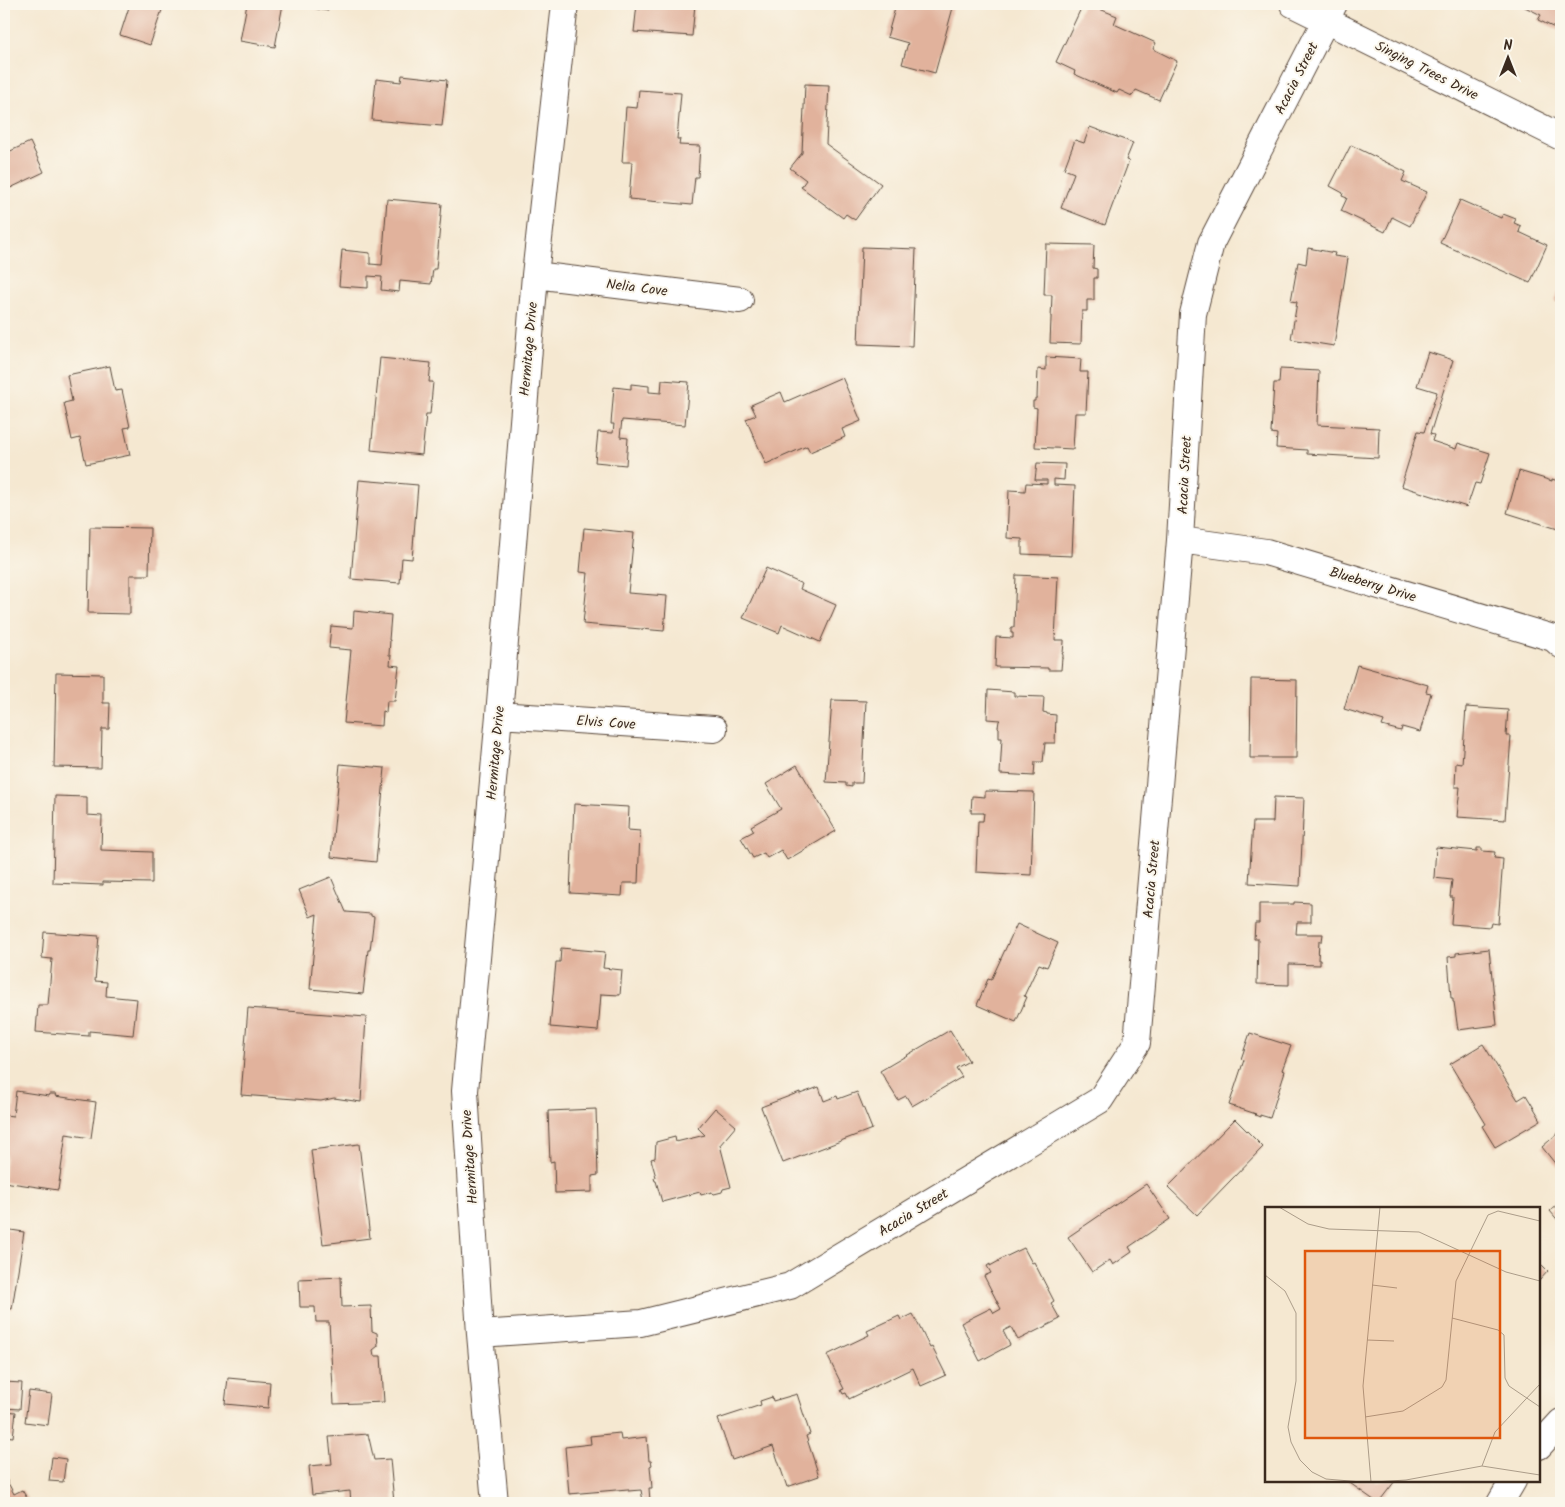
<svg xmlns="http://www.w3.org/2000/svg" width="1565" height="1507" viewBox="0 0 1565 1507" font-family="Kalam,sans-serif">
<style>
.building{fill:#e1b29c}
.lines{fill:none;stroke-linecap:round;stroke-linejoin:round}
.street-casing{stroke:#574639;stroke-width:28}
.street{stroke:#fff;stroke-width:26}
.labels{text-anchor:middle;stroke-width:4;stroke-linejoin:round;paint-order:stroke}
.street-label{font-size:14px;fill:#3b2a1e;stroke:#fbf7ec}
.inset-road{fill:none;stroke:#ab9c89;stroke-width:1}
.view{fill:#df570d;fill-opacity:0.15;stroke:#df570d;stroke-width:2.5}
.inset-edge{fill:none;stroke:#3b2a1e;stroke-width:2.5}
</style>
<rect width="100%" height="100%" fill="#fbf7ec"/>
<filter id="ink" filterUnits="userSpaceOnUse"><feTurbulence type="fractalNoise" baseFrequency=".02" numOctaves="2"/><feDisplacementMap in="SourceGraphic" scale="10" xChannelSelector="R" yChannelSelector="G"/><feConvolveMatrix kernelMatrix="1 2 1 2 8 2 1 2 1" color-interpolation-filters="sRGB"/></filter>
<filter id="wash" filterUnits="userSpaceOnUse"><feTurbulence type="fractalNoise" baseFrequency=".0096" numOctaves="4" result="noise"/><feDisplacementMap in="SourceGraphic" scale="20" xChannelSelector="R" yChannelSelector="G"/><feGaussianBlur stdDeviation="1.12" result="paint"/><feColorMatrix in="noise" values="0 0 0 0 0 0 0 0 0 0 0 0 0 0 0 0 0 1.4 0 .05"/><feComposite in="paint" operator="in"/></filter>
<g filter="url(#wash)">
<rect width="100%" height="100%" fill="#f5e8d1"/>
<g id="blocks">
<path class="building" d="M 130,4 L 164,4 L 150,45 L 120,35 Z
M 247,4 L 283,4 L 275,47 L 240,41 Z
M 297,4 L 329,4 L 328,11 L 297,5 Z
M 637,4 L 695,4 L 692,36 L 634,32 Z
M 892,4 L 954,4 L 935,73 L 902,64 L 908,43 L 887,37 L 896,5 Z
M 1083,4 L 1087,4 L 1117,16 L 1114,24 L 1156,43 L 1153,49 L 1177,61 L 1159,100 L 1136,90 L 1132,96 L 1119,90 L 1117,93 L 1074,74 L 1075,71 L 1056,62 Z
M 1524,4 L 1561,4 L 1561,31 L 1538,20 L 1541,15 L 1523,6 Z
M 402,75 L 447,80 L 442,126 L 372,120 L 376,79 L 401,82 Z
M 805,84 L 829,85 L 826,144 L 881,184 L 855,220 L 846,214 L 843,218 L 801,187 L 806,180 L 790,168 L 802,153 Z
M 639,90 L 681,93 L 677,139 L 680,139 L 679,145 L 700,146 L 698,177 L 695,177 L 692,205 L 629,199 L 632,162 L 622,162 L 626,107 L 637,108 Z
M 1090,127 L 1133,143 L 1126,160 L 1129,161 L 1105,225 L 1061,208 L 1074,173 L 1064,169 L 1075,140 L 1084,143 Z
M 30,142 L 44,172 L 4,191 L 4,154 Z
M 1351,145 L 1406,172 L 1402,181 L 1427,192 L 1410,226 L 1392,217 L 1385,232 L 1341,211 L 1347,198 L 1342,196 L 1343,193 L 1330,186 Z
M 387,199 L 442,204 L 436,269 L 433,269 L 431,284 L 400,281 L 399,292 L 381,290 L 382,277 L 368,276 L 368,288 L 339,286 L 342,250 L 370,253 L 370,264 L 382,265 Z
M 1460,200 L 1501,218 L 1503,214 L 1516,219 L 1514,223 L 1521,226 L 1519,232 L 1547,245 L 1530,283 L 1440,243 Z
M 1046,244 L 1094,245 L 1093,268 L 1097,269 L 1097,278 L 1094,278 L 1094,300 L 1087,300 L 1087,311 L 1082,311 L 1081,344 L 1050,343 L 1052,295 L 1044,295 Z
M 862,247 L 916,249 L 912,346 L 858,344 Z
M 1308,248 L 1335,253 L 1334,256 L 1348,258 L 1334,346 L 1291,339 L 1297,302 L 1291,301 L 1298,262 L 1306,264 Z
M 1561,285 L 1561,304 L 1555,301 Z
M 1428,352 L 1453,360 L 1430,434 L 1434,435 L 1432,441 L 1456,449 L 1458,443 L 1490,453 L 1480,484 L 1475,483 L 1467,507 L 1401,486 L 1418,431 L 1424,432 L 1437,392 L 1417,386 Z
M 1046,357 L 1081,359 L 1080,372 L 1088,372 L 1086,413 L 1075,413 L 1073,449 L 1035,447 L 1037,408 L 1033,407 L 1033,401 L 1035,401 L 1035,398 L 1037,398 L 1038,369 L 1046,370 Z
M 380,358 L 431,363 L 429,382 L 433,382 L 430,414 L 426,414 L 422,455 L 371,450 Z
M 110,366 L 115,391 L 122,390 L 130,427 L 124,428 L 130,455 L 86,464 L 80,438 L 72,440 L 64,403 L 72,401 L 67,375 Z
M 1280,369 L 1319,371 L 1317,425 L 1379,428 L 1378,458 L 1307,454 L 1307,450 L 1276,448 L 1277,434 L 1271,433 L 1274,383 L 1279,383 Z
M 842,377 L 861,421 L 842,429 L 845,437 L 810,452 L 807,446 L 766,464 L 746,419 L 756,415 L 751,405 L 781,392 L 785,402 Z
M 662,380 L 689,382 L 685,425 L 622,420 L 620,437 L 628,438 L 626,465 L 595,462 L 598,432 L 613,433 L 614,424 L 611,424 L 614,387 L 631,389 L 631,384 L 649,386 L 649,392 L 661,393 Z
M 1037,463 L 1065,464 L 1064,480 L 1054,479 L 1054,485 L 1075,486 L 1072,556 L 1022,554 L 1022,539 L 1007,538 L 1009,490 L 1025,491 L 1026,483 L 1047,484 L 1047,480 L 1035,480 Z
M 1519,471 L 1552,481 L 1552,479 L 1558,481 L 1557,483 L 1561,484 L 1561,530 L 1507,513 Z
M 359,480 L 418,485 L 412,559 L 402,558 L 400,583 L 351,579 Z
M 90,527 L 150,528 L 149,575 L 130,575 L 130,614 L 88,613 Z
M 584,528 L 634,533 L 628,593 L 667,596 L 664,631 L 583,624 L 588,573 L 580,572 Z
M 766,568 L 802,584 L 800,589 L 836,605 L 820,642 L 782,625 L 779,633 L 743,618 Z
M 1016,575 L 1058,577 L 1055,640 L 1064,640 L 1064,642 L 1063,653 L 1062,653 L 1063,655 L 1063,658 L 1062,658 L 1061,670 L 1048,670 L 1048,668 L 995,667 L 996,637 L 1013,638 L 1013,633 L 1011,633 L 1011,627 L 1014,627 Z
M 354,611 L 391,615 L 389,640 L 390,640 L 389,655 L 391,655 L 390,665 L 399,666 L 395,701 L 387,701 L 386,712 L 383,711 L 382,726 L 344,723 L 351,650 L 329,648 L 331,626 L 353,628 Z
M 1357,665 L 1428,685 L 1426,692 L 1431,693 L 1420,732 L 1402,727 L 1401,731 L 1382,726 L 1384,721 L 1344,709 Z
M 56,673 L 103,674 L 103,703 L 110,703 L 109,729 L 102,729 L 101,768 L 54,767 Z
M 1251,679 L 1297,680 L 1296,758 L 1250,758 Z
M 988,690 L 1014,692 L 1014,696 L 1044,697 L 1043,712 L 1047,713 L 1047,714 L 1056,715 L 1055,743 L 1045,743 L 1043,762 L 1035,762 L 1034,776 L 1000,774 L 1002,738 L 999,738 L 999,728 L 998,727 L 999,721 L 1000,720 L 987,719 Z
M 832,700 L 866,701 L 862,783 L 852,783 L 852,787 L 846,786 L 846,783 L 826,782 Z
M 1466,707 L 1508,710 L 1506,736 L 1511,736 L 1505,820 L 1457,817 L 1460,787 L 1455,787 L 1456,763 L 1462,764 Z
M 340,764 L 385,768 L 376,862 L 331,857 Z
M 797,765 L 836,831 L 787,860 L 781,850 L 767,858 L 764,853 L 753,858 L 741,838 L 754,831 L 751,826 L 781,809 L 766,784 Z
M 985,791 L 1034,792 L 1031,875 L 976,872 L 978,821 L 983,821 L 984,813 L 971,813 L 972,796 L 985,797 Z
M 55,796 L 87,797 L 87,815 L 102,816 L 101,850 L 152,852 L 152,883 L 103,882 L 103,885 L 53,883 Z
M 1274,797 L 1304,798 L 1300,886 L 1249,883 L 1253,822 L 1273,822 Z
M 574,804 L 629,807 L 628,830 L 640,831 L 638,883 L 623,883 L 622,896 L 570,893 Z
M 1436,847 L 1477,851 L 1477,848 L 1482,848 L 1482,851 L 1495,852 L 1494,858 L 1503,859 L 1498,924 L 1491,923 L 1490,927 L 1451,924 L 1453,897 L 1450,897 L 1452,880 L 1434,878 Z
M 331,877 L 346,912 L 371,914 L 371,916 L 374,917 L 370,950 L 368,950 L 363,994 L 310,989 L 317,914 L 310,917 L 299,890 Z
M 1294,902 L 1311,903 L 1311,922 L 1297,922 L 1296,934 L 1323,934 L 1322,941 L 1319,941 L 1318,960 L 1320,960 L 1320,965 L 1289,964 L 1289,985 L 1257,984 L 1258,939 L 1254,939 L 1255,923 L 1259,923 L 1259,904 L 1294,904 Z
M 1017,924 L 1058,943 L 1047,967 L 1039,964 L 1024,996 L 1027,997 L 1016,1022 L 977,1005 L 988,979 L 991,980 Z
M 44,932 L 99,936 L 95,981 L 107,982 L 106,996 L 137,999 L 133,1035 L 89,1031 L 89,1036 L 36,1032 L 38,1005 L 48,1005 L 52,959 L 42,958 Z
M 561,948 L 605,952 L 603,968 L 622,970 L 620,995 L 601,994 L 598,1031 L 550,1027 L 556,962 L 560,962 Z
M 1489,949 L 1497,1025 L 1458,1030 L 1454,1002 L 1453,1002 L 1453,998 L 1451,998 L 1448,957 L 1456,956 L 1456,953 Z
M 248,1008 L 366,1017 L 361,1102 L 334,1098 L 321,1101 L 241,1095 Z
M 950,1030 L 969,1061 L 956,1068 L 962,1077 L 912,1106 L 906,1096 L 898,1100 L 880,1071 Z
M 1250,1033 L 1291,1046 L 1282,1070 L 1285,1071 L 1270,1118 L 1260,1115 L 1260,1117 L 1255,1115 L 1256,1114 L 1229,1105 L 1244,1060 L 1241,1059 Z
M 1483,1044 L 1518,1100 L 1526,1095 L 1541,1120 L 1495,1147 L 1482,1126 L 1486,1124 L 1450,1064 Z
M 819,1087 L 824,1101 L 837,1096 L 838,1099 L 857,1092 L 872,1129 L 783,1163 L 761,1107 L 800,1092 L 800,1094 Z
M 16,1091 L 49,1096 L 50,1094 L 56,1094 L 55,1096 L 96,1102 L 91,1138 L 66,1134 L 58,1190 L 4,1182 L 6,1153 L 4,1153 L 4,1124 L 5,1115 L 13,1116 Z
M 715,1108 L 736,1126 L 720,1145 L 731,1187 L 723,1189 L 722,1192 L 714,1194 L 712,1192 L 701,1195 L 700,1192 L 662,1202 L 656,1181 L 655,1181 L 654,1178 L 656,1177 L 651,1159 L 655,1158 L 656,1142 L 675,1137 L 676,1142 L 705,1135 L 698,1128 Z
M 596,1109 L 598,1175 L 592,1176 L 592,1192 L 555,1193 L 554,1161 L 550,1162 L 548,1111 Z
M 1235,1119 L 1263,1147 L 1197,1215 L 1168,1187 Z
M 1558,1133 L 1561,1137 L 1561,1171 L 1542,1147 Z
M 359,1144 L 370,1238 L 323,1244 L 311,1150 Z
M 1146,1184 L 1170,1219 L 1129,1247 L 1132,1252 L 1113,1265 L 1110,1260 L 1092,1272 L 1068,1237 Z
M 1561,1201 L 1561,1224 L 1550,1211 Z
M 4,1229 L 24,1232 L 12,1309 L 4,1308 Z
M 1024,1248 L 1032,1263 L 1034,1262 L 1054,1301 L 1051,1303 L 1060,1319 L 1018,1340 L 1011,1327 L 1003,1331 L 1010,1345 L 980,1361 L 961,1323 L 991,1308 L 994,1313 L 1001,1309 L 984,1276 L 991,1273 L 987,1266 L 990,1264 L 990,1266 L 999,1261 L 999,1260 Z
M 1539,1262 L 1548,1271 L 1539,1281 Z
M 341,1277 L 342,1307 L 371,1306 L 372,1331 L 377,1333 L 378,1346 L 373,1350 L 374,1356 L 381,1356 L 384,1402 L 334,1404 L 329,1322 L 316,1322 L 315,1307 L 300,1307 L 299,1279 Z
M 913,1314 L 930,1348 L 932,1347 L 946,1375 L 921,1386 L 913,1368 L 849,1399 L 846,1393 L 843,1394 L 841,1390 L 844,1389 L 827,1355 L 869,1335 L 867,1331 L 899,1316 L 901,1320 Z
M 228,1378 L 270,1382 L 268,1408 L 225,1404 Z
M 4,1382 L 22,1383 L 20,1409 L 4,1408 Z
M 29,1391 L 52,1394 L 48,1425 L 25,1422 Z
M 797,1394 L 810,1434 L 806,1436 L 819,1476 L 787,1487 L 773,1446 L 732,1460 L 718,1419 L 761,1405 L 760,1401 L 772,1397 L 773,1401 Z
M 4,1411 L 16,1412 L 13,1437 L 4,1436 Z
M 620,1433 L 621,1440 L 647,1437 L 649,1461 L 651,1461 L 652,1465 L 650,1466 L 652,1488 L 649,1488 L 650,1501 L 654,1500 L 654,1503 L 636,1503 L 636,1502 L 643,1501 L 641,1490 L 628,1491 L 628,1489 L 569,1494 L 565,1447 L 591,1444 L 590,1436 Z
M 368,1434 L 374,1460 L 390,1459 L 394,1503 L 351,1503 L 350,1491 L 312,1495 L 309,1466 L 332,1464 L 329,1437 Z
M 52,1457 L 66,1459 L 63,1482 L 49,1481 Z
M 6,1479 L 14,1494 L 22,1490 L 30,1503 L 4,1503 L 4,1480 Z
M 1347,1481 L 1395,1481 L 1378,1503 Z"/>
</g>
</g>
<g filter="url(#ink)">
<use href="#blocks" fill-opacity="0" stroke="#574639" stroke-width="1"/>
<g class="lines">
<g class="street-casing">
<path id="street" d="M 1293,4 L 1561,137
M 535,275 L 740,300
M 1180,540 L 1266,552 L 1553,638 L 1561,645
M 499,715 L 714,729
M 480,1334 L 641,1323 L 790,1286 L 1100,1100 L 1137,1043 L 1180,540 L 1193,314 L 1211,243 L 1334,4
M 1539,1446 L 1561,1422
M 495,1503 L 480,1334 L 465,1091 L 499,715 L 535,275 L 565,4
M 1500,1503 L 1513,1481"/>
</g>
<use href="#street" class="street"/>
</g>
</g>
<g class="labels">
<g class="street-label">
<text transform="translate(1427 70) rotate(27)" y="5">Singing Trees Drive</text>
<text transform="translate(1296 78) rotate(-63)" y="5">Acacia Street</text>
<text transform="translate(637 287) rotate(7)" y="5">Nelia Cove</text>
<text transform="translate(528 349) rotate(-85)" y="5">Hermitage Drive</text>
<text transform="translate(1184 475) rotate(-87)" y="5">Acacia Street</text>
<text transform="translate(1373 584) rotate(17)" y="5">Blueberry Drive</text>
<text transform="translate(606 722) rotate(4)" y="5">Elvis Cove</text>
<text transform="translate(495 753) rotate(-85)" y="5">Hermitage Drive</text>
<text transform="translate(1151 879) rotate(-85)" y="5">Acacia Street</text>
<text transform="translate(469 1157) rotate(-94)" y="5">Hermitage Drive</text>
<text transform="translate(913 1212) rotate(-31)" y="5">Acacia Street</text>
</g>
</g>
<g transform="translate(1265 1207)">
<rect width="275" height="275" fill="#f5e8d1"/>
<path class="inset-road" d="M 14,0 L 43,17 L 64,22 L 154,25 L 241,65 L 275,74M 0,68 L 20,84 L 31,106 L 31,174 L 23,220 L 26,235 L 35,253 L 47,265 L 61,272 L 97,275M 107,78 L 132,81M 187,111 L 233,123 L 239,128 L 240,171 L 244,179 L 275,200M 102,133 L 129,134M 100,210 L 138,204 L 177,180 L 181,173 L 191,74 L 223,8 L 233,4 L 275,14M 217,259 L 230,225 L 275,177M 106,275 L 98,179 L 115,0M 109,275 L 141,273 L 217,259 L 275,268"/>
<path class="view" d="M 40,44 L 235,44 L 235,231 L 40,231 Z"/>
<rect width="275" height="275" class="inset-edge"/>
</g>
<rect width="1565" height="1507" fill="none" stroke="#fbf7ec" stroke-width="20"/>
<g transform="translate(1508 58)" stroke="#fbf7ec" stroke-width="4" paint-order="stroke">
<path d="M0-4L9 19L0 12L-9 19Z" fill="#3b2a1e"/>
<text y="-8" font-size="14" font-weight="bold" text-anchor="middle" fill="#3b2a1e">N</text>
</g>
</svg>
